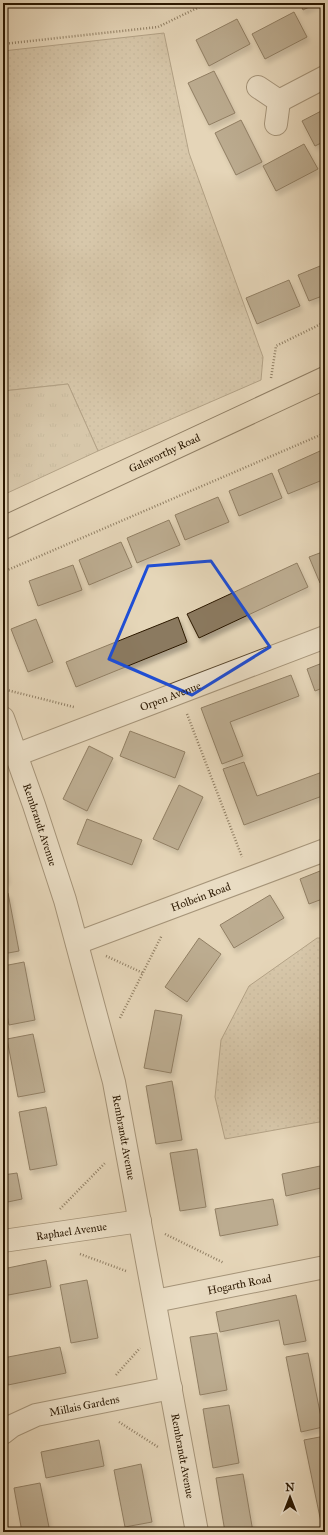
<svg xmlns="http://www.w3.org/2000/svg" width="328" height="1535" viewBox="0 0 328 1535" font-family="'IM FELL Great Primer',serif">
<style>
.grass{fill:url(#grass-dots);stroke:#78664c}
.park{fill:url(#park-tufts);stroke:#78664c}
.building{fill:#8b7a60;stroke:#2a1700;filter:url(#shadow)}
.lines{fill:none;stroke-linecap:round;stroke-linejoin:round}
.minor-casing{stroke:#59472e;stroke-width:24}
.major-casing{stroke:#2a1700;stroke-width:24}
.path{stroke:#2a1700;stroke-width:2.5;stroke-dasharray:1 2;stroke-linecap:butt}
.minor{stroke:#eee4d1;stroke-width:22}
.major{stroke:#e5d6b8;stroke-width:22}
.marked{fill:none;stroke:#1d4ed8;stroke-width:3;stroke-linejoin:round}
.labels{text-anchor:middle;stroke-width:3.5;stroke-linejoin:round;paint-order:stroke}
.street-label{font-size:11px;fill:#2a1700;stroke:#eee4d1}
</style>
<defs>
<pattern id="grass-dots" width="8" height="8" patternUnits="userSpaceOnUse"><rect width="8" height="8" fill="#c5b699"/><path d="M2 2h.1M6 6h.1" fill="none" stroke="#a99c82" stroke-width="1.8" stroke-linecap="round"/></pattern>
<pattern id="park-tufts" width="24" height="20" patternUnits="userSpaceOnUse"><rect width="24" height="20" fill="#c5b699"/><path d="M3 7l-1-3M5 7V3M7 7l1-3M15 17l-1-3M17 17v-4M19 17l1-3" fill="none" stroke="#a99c82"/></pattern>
<filter id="shadow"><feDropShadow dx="2.5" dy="4.5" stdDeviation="2" flood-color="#0004"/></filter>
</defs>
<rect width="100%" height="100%" fill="#e5d6b8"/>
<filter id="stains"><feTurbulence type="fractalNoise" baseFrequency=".005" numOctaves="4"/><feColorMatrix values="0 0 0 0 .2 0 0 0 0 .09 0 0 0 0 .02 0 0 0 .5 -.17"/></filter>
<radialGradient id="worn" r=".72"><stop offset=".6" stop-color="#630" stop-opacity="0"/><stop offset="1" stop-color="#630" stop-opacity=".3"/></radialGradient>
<path class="grass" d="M 164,33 L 189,153 L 263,357 L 261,380 L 98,451 L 68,384 L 3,391 L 3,51 Z
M 317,938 L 325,938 L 325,1121 L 225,1139 L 215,1097 L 221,1040 L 249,986 Z"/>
<path class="park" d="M 68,384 L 98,451 L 3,495 L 3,391 Z"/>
<path class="building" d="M 300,3 L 317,3 L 303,10 Z
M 294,12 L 307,37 L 265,59 L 252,34 Z
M 237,19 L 250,44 L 209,66 L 196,40 Z
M 214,71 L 235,113 L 209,125 L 188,83 Z
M 325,109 L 325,141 L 315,146 L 302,121 Z
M 241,120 L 262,162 L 236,175 L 215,133 Z
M 304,144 L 318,169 L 276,191 L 263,166 Z
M 325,264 L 325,295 L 309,301 L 298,275 Z
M 289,280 L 300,306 L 257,324 L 246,298 Z
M 320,451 L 325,462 L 325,479 L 288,494 L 278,470 Z
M 272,473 L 282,498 L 239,516 L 229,491 Z
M 218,497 L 229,522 L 185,540 L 175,515 Z
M 169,520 L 180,545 L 137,563 L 127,538 Z
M 121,542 L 132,567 L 89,585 L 79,560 Z
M 325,551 L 325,581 L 320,583 L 309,557 Z
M 297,563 L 308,587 L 199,638 L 187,614 Z
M 73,565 L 82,590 L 38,606 L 29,581 Z
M 178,617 L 187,642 L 76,687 L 66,662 Z
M 36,619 L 53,662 L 28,672 L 11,629 Z
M 325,662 L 325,687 L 315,691 L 307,669 Z
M 291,675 L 299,696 L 230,722 L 243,756 L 222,764 L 201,708 Z
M 130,731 L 185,752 L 175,778 L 120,756 Z
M 89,746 L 113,758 L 87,811 L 63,799 Z
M 244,762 L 257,796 L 325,771 L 325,795 L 244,825 L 223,769 Z
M 179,785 L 203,797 L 178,850 L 153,839 Z
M 87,819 L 142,840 L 132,865 L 77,844 Z
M 3,858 L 7,880 L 3,881 Z
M 325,869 L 325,898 L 309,904 L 300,879 Z
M 8,893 L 19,951 L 3,954 L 3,894 Z
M 270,895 L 284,918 L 234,948 L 220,925 Z
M 199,938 L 221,954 L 187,1002 L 165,987 Z
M 24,962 L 35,1020 L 9,1025 L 3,995 L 3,966 Z
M 155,1010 L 182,1015 L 171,1073 L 144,1068 Z
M 33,1034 L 45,1092 L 18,1097 L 7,1039 Z
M 172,1081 L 182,1140 L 156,1144 L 146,1086 Z
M 46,1107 L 57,1165 L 30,1170 L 19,1112 Z
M 197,1149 L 206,1207 L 180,1211 L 170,1153 Z
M 325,1165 L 325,1187 L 286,1196 L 282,1174 Z
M 17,1173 L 22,1199 L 3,1203 L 3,1175 Z
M 273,1199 L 278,1225 L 220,1236 L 215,1209 Z
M 46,1260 L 51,1287 L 3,1296 L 3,1269 Z
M 87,1280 L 98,1338 L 71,1343 L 60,1285 Z
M 296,1295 L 306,1341 L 284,1345 L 279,1320 L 220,1332 L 216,1312 Z
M 217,1333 L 227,1390 L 200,1395 L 190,1337 Z
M 60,1347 L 66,1373 L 8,1385 L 3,1358 Z
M 308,1353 L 323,1427 L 301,1432 L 286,1357 Z
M 229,1405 L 239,1463 L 213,1468 L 203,1409 Z
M 325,1436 L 325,1532 L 323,1532 L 304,1440 Z
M 99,1440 L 104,1466 L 46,1478 L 41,1452 Z
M 141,1464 L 152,1522 L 125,1527 L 114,1470 Z
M 243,1474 L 253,1532 L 225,1532 L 216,1478 Z
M 40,1483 L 50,1532 L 22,1532 L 14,1488 Z"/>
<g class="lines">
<g class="minor-casing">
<g id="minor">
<path d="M 258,87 L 279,101 L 276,124"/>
<path d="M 279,101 L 325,77"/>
<path id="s1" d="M 3,718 L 34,805 L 65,900 L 114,1082 L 197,1532"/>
<path id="s2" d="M 16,755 L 325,637"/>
<path id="s3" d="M 77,943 L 325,850"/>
<path id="s4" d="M 3,1241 L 140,1221"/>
<path id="s5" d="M 155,1301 L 325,1267"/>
<path id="s6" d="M 3,1433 L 12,1426 L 36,1415 L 171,1388"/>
</g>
</g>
<g class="major-casing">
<g id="major">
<path id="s7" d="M 3,528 L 325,378"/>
</g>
</g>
<path class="path" d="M 196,9 L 206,3
M 3,44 L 158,27 L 195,9 L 197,3
M 271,378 L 276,346 L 325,322
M 3,572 L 325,433
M 3,689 L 74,707
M 187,714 L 242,857
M 106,956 L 143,973
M 120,1018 L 162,935
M 60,1209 L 106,1162
M 165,1234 L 224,1263
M 80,1254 L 126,1271
M 116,1375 L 140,1348
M 119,1422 L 158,1447"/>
<use href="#minor" class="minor"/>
<use href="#major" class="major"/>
</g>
<path d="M0 0H328V1535H0ZM 211,561 L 270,647 L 192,695 L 109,659 L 148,566 Z" fill="#e5d6b8" fill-opacity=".55" fill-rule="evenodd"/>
<path class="marked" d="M 211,561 L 270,647 L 192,695 L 109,659 L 148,566 Z"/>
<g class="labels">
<g class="street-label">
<text dy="4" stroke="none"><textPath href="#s7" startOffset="178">Galsworthy Road</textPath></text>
<text dy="4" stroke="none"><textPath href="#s2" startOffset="165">Orpen Avenue</textPath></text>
<text dy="4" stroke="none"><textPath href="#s1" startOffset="113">Rembrandt Avenue</textPath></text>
<text dy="4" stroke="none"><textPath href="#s3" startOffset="132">Holbein Road</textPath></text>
<text dy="4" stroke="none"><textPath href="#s1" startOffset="437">Rembrandt Avenue</textPath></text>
<text dy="4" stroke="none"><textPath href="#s4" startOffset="69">Raphael Avenue</textPath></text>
<text dy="4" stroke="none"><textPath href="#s5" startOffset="86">Hogarth Road</textPath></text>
<text dy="4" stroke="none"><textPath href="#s6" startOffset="87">Millais Gardens</textPath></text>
<text dy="4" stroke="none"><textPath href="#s1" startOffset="761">Rembrandt Avenue</textPath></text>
</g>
</g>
<rect width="328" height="1535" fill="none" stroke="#e5d6b8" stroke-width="16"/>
<rect x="4" y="4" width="320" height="1527" fill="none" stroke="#2a1700" stroke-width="2"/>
<rect x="8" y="8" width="312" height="1519" fill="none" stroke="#2a1700"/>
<g transform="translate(290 1497)" stroke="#eee4d1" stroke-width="3" paint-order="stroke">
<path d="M0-3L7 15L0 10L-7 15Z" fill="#2a1700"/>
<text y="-6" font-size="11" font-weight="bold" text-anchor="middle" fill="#2a1700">N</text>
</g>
<rect width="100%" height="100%" filter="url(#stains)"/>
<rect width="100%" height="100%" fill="url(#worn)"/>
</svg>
